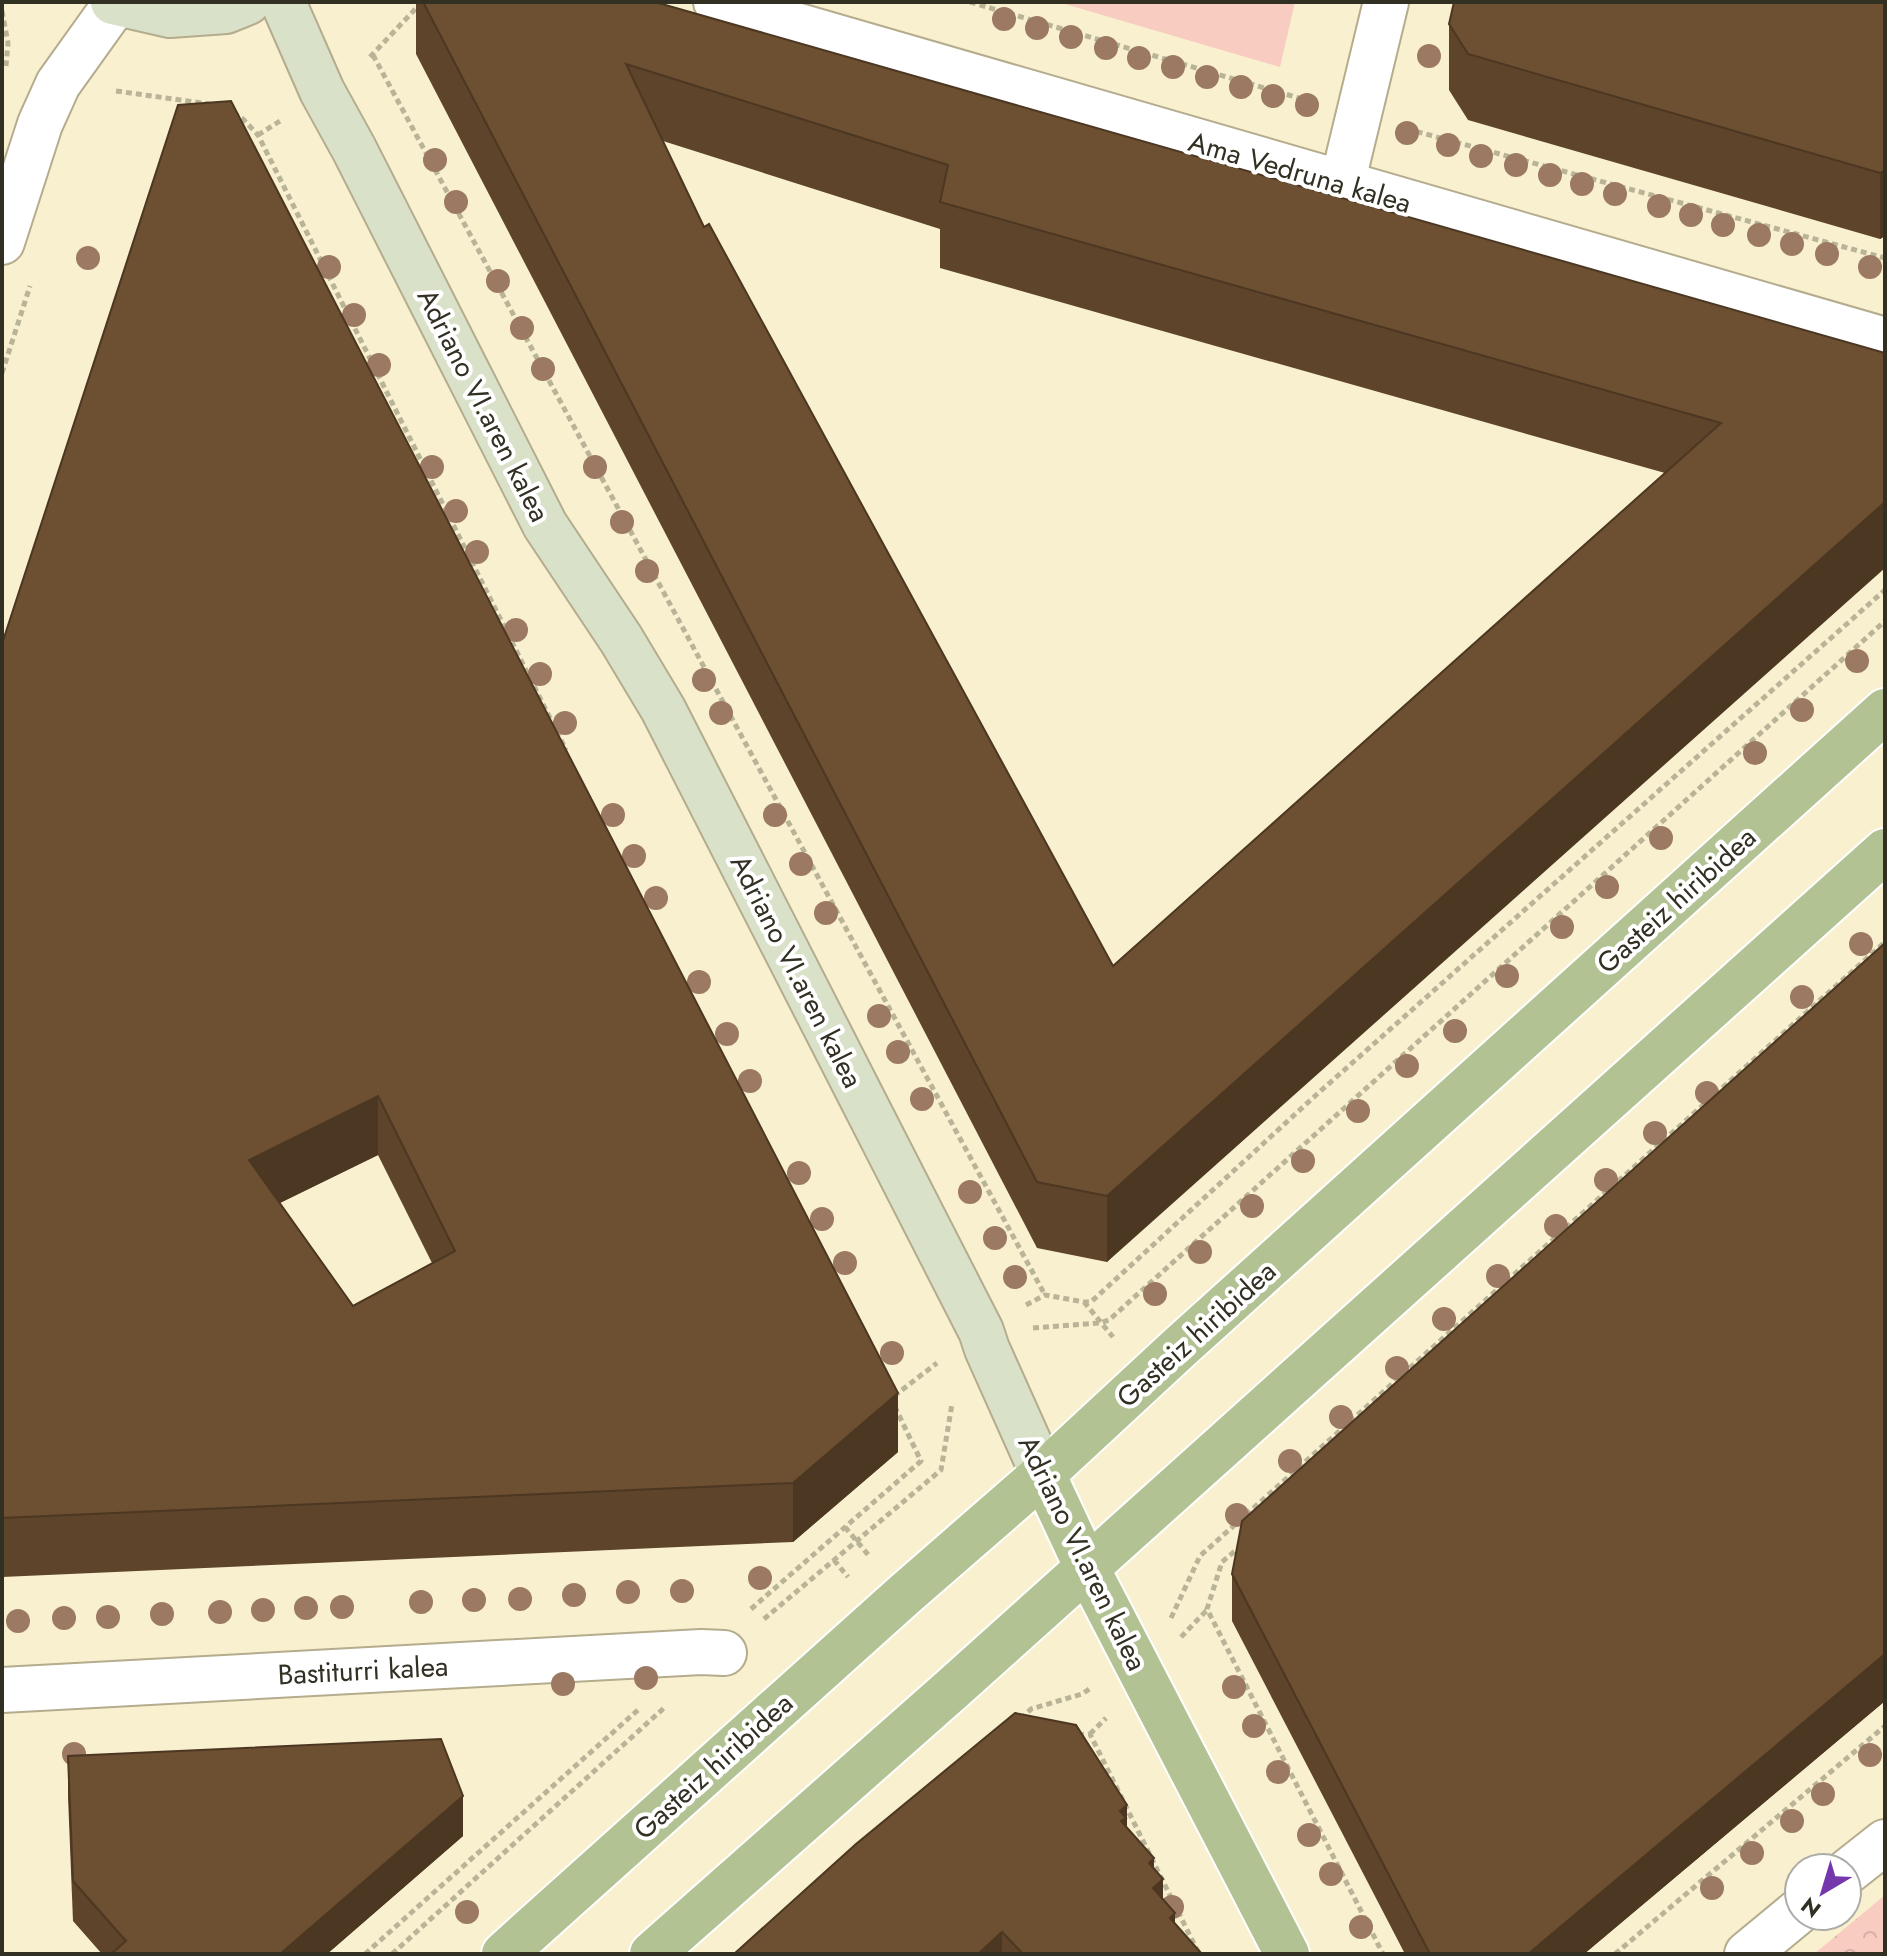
<svg xmlns="http://www.w3.org/2000/svg" width="1887" height="1956" viewBox="0 0 1887 1956" font-family="Jost,sans-serif">
<style>
.grass{fill:#f8ccc0}
.park{fill:url(#park-crowns)}
.lines{fill:none;stroke-linecap:round;stroke-linejoin:round}
.street-casing{stroke:#b4ac8d;stroke-width:48}
.secondary-casing{stroke:#b4ac8d;stroke-width:48}
.primary-casing{stroke:#fff;stroke-width:48}
.path{stroke:#b9b398;stroke-width:5;stroke-dasharray:6 4;stroke-linecap:butt}
.street{stroke:#fff;stroke-width:44}
.secondary{stroke:#d9e1c9;stroke-width:44}
.primary{stroke:#b2c293;stroke-width:44}
.tree{fill:#9c7962}
.wall{fill:#5e442a;fill-rule:evenodd}
.shaded-wall{fill:#4c3722}
.building{fill:#6d4f31;stroke:#4c3722;stroke-width:2;fill-rule:evenodd}
.labels{text-anchor:middle;stroke-width:8;stroke-linejoin:round;paint-order:stroke}
.street-label{font-size:28px;fill:#322f23;stroke:#fff}
</style>
<defs>
<pattern id="park-crowns" width="20" height="18" patternUnits="userSpaceOnUse" patternTransform="scale(2)"><rect width="20" height="18" fill="#f8ccc0"/><path d="M2 6a3 3 0 1 1 6 0M12 15a3 3 0 1 1 6 0" fill="none" stroke="#d5b0a5"/></pattern>
</defs>
<rect width="100%" height="100%" fill="#f8f0cf"/>
<path class="grass" d="M 1058,2 L 1295,2 L 1280,67 Z"/>
<path class="park" d="M 1885,1895 L 1885,1954 L 1814,1954 Z"/>
<g class="lines">
<g class="street-casing">
<path id="street" d="M 716,2 L 1885,340
M 1342,184 L 1386,2
M 2,242 L 40,124 L 58,84 L 116,3
M 2,1690 L 701,1652 L 724,1653
M 1847,1872 L 1885,1842
M 1747,1954 L 1799,1911"/>
</g>
<g class="secondary-casing">
<path id="secondary" d="M 113,2 L 170,15 L 226,11 L 248,2
M 283,2 L 322,91 L 354,149 L 545,525 L 621,639 L 663,709 L 981,1331 L 987,1349 L 1043,1474"/>
</g>
<g class="primary-casing">
<path id="primary" d="M 1043,1474 L 1087,1568 L 1287,1954
M 504,1954 L 904,1595 L 1043,1474 L 1180,1347 L 1885,711
M 652,1954 L 951,1690 L 1885,851"/>
</g>
<path class="path" d="M 970,2 L 1309,101
M 2,11 L 8,43 L 6,66
M 373,55 L 711,680
M 370,57 L 422,2
M 116,91 L 209,104
M 233,113 L 243,119 L 258,135 L 566,750
M 1407,129 L 1885,258
M 258,135 L 280,121
M 2,373 L 30,286
M 716,689 L 1045,1295
M 1084,1302 L 1113,1337
M 1026,1305 L 1045,1295 L 1084,1302 L 1091,1302 L 1315,1096 L 1885,590
M 1033,1328 L 1100,1323 L 1109,1320 L 1885,621
M 894,1396 L 937,1363
M 845,1527 L 870,1557
M 1242,1545 L 1222,1562 L 1207,1609 L 1383,1954
M 834,1560 L 848,1577
M 751,1609 L 921,1461 L 895,1407
M 1171,1618 L 1200,1556 L 1885,942
M 764,1619 L 941,1470 L 952,1404
M 1181,1637 L 1207,1610
M 1021,1719 L 1031,1709 L 1082,1694 L 1091,1688
M 1090,1734 L 1106,1718
M 1078,1735 L 1090,1734 L 1199,1954
M 365,1954 L 639,1709
M 392,1954 L 664,1708
M 1615,1954 L 1885,1726"/>
<use href="#street" class="street"/>
<use href="#secondary" class="secondary"/>
<use href="#primary" class="primary"/>
</g>
<g class="tree">
<circle cx="1004" cy="19" r="12"/>
<circle cx="1037" cy="28" r="12"/>
<circle cx="1071" cy="37" r="12"/>
<circle cx="1106" cy="48" r="12"/>
<circle cx="1429" cy="56" r="12"/>
<circle cx="1139" cy="58" r="12"/>
<circle cx="1173" cy="67" r="12"/>
<circle cx="1207" cy="77" r="12"/>
<circle cx="1241" cy="87" r="12"/>
<circle cx="1273" cy="96" r="12"/>
<circle cx="1307" cy="105" r="12"/>
<circle cx="1407" cy="133" r="12"/>
<circle cx="1448" cy="145" r="12"/>
<circle cx="1481" cy="156" r="12"/>
<circle cx="435" cy="160" r="12"/>
<circle cx="1516" cy="165" r="12"/>
<circle cx="1550" cy="175" r="12"/>
<circle cx="1582" cy="184" r="12"/>
<circle cx="1615" cy="194" r="12"/>
<circle cx="456" cy="202" r="12"/>
<circle cx="1659" cy="206" r="12"/>
<circle cx="1691" cy="215" r="12"/>
<circle cx="1723" cy="225" r="12"/>
<circle cx="1759" cy="235" r="12"/>
<circle cx="1792" cy="244" r="12"/>
<circle cx="1827" cy="254" r="12"/>
<circle cx="88" cy="258" r="12"/>
<circle cx="329" cy="267" r="12"/>
<circle cx="1870" cy="267" r="12"/>
<circle cx="498" cy="281" r="12"/>
<circle cx="354" cy="315" r="12"/>
<circle cx="522" cy="328" r="12"/>
<circle cx="379" cy="365" r="12"/>
<circle cx="543" cy="369" r="12"/>
<circle cx="432" cy="467" r="12"/>
<circle cx="595" cy="467" r="12"/>
<circle cx="456" cy="511" r="12"/>
<circle cx="622" cy="522" r="12"/>
<circle cx="477" cy="552" r="12"/>
<circle cx="647" cy="571" r="12"/>
<circle cx="516" cy="630" r="12"/>
<circle cx="1857" cy="661" r="12"/>
<circle cx="540" cy="674" r="12"/>
<circle cx="704" cy="680" r="12"/>
<circle cx="1802" cy="710" r="12"/>
<circle cx="721" cy="713" r="12"/>
<circle cx="565" cy="723" r="12"/>
<circle cx="1755" cy="753" r="12"/>
<circle cx="613" cy="815" r="12"/>
<circle cx="775" cy="815" r="12"/>
<circle cx="1661" cy="838" r="12"/>
<circle cx="634" cy="856" r="12"/>
<circle cx="801" cy="864" r="12"/>
<circle cx="1607" cy="887" r="12"/>
<circle cx="656" cy="898" r="12"/>
<circle cx="826" cy="913" r="12"/>
<circle cx="1562" cy="927" r="12"/>
<circle cx="1861" cy="944" r="12"/>
<circle cx="1507" cy="976" r="12"/>
<circle cx="699" cy="982" r="12"/>
<circle cx="1802" cy="997" r="12"/>
<circle cx="879" cy="1016" r="12"/>
<circle cx="1455" cy="1031" r="12"/>
<circle cx="727" cy="1034" r="12"/>
<circle cx="898" cy="1052" r="12"/>
<circle cx="1407" cy="1066" r="12"/>
<circle cx="750" cy="1081" r="12"/>
<circle cx="1707" cy="1093" r="12"/>
<circle cx="922" cy="1099" r="12"/>
<circle cx="1358" cy="1111" r="12"/>
<circle cx="1655" cy="1133" r="12"/>
<circle cx="1303" cy="1161" r="12"/>
<circle cx="799" cy="1173" r="12"/>
<circle cx="1606" cy="1180" r="12"/>
<circle cx="970" cy="1192" r="12"/>
<circle cx="1252" cy="1206" r="12"/>
<circle cx="822" cy="1219" r="12"/>
<circle cx="1556" cy="1226" r="12"/>
<circle cx="995" cy="1238" r="12"/>
<circle cx="1200" cy="1252" r="12"/>
<circle cx="845" cy="1263" r="12"/>
<circle cx="1498" cy="1276" r="12"/>
<circle cx="1015" cy="1277" r="12"/>
<circle cx="1155" cy="1294" r="12"/>
<circle cx="1444" cy="1319" r="12"/>
<circle cx="892" cy="1353" r="12"/>
<circle cx="1397" cy="1368" r="12"/>
<circle cx="1341" cy="1417" r="12"/>
<circle cx="1290" cy="1461" r="12"/>
<circle cx="1237" cy="1515" r="12"/>
<circle cx="760" cy="1578" r="12"/>
<circle cx="682" cy="1591" r="12"/>
<circle cx="628" cy="1592" r="12"/>
<circle cx="574" cy="1595" r="12"/>
<circle cx="520" cy="1599" r="12"/>
<circle cx="474" cy="1600" r="12"/>
<circle cx="421" cy="1602" r="12"/>
<circle cx="342" cy="1607" r="12"/>
<circle cx="306" cy="1608" r="12"/>
<circle cx="263" cy="1610" r="12"/>
<circle cx="220" cy="1612" r="12"/>
<circle cx="162" cy="1614" r="12"/>
<circle cx="108" cy="1617" r="12"/>
<circle cx="64" cy="1618" r="12"/>
<circle cx="18" cy="1621" r="12"/>
<circle cx="646" cy="1678" r="12"/>
<circle cx="563" cy="1684" r="12"/>
<circle cx="1234" cy="1687" r="12"/>
<circle cx="1254" cy="1726" r="12"/>
<circle cx="74" cy="1754" r="12"/>
<circle cx="1870" cy="1755" r="12"/>
<circle cx="1278" cy="1772" r="12"/>
<circle cx="1823" cy="1794" r="12"/>
<circle cx="1792" cy="1821" r="12"/>
<circle cx="1309" cy="1835" r="12"/>
<circle cx="1752" cy="1853" r="12"/>
<circle cx="1331" cy="1874" r="12"/>
<circle cx="1712" cy="1888" r="12"/>
<circle cx="1172" cy="1907" r="12"/>
<circle cx="467" cy="1912" r="12"/>
<circle cx="1361" cy="1927" r="12"/>
</g>
<path class="wall" d="M 416,2 L 655,2 L 1885,353 L 1107,1262 L 1037,1248 L 416,54 ZM 663,141 L 940,229 L 940,268 L 1665,473 L 1113,966 L 704,227 Z
M 1885,2 L 1885,236 L 1880,239 L 1468,120 L 1449,90 L 1449,24 L 1805,3 Z
M 2,644 L 898,1452 L 793,1542 L 2,1577 ZM 378,1155 L 432,1263 L 353,1306 L 280,1203 Z
M 1885,943 L 1885,1701 L 1584,1954 L 1405,1954 L 1232,1621 L 1232,1574 Z
M 68,1756 L 463,1836 L 327,1954 L 102,1954 L 73,1921 L 68,1797 Z
M 1127,1828 L 1154,1869 L 1163,1899 L 1175,1925 L 1202,1954 L 734,1954 Z"/>
<path class="shaded-wall" d="M 1885,170 L 1885,236 L 1880,239 L 1880,173 Z
M 1885,502 L 1885,568 L 1107,1262 L 1107,1196 Z
M 378,1096 L 378,1155 L 249,1218 L 249,1160 Z
M 898,1393 L 898,1452 L 793,1542 L 793,1483 Z
M 1885,1654 L 1885,1701 L 1584,1954 L 1528,1954 Z
M 463,1796 L 463,1836 L 327,1954 L 280,1954 Z
M 1127,1805 L 1127,1871 L 1120,1811 Z
M 1154,1858 L 1154,1887 L 1163,1879 L 1163,1945 L 1149,1863 Z
M 1175,1913 L 1175,1954 L 1170,1918 Z
M 1002,1932 L 1002,1954 L 978,1954 Z"/>
<path class="building" d="M 423,2 L 655,2 L 1885,353 L 1885,502 L 1107,1196 L 1037,1182 ZM 626,64 L 948,165 L 940,202 L 1721,423 L 1113,966 L 709,224 L 704,227 Z
M 1454,2 L 1800,2 L 1805,3 L 1805,2 L 1885,2 L 1885,170 L 1880,173 L 1468,54 L 1449,24 Z
M 231,101 L 898,1393 L 793,1483 L 2,1518 L 2,644 L 178,105 ZM 378,1096 L 455,1251 L 353,1306 L 249,1160 Z
M 1885,943 L 1885,1654 L 1528,1954 L 1430,1954 L 1232,1574 L 1242,1521 Z
M 1015,1713 L 1076,1725 L 1127,1805 L 1120,1811 L 1126,1818 L 1121,1821 L 1154,1858 L 1149,1863 L 1163,1879 L 1153,1888 L 1175,1913 L 1170,1918 L 1202,1954 L 1023,1954 L 1002,1932 L 978,1954 L 734,1954 L 856,1844 Z
M 441,1739 L 463,1796 L 280,1954 L 111,1954 L 126,1941 L 73,1881 L 68,1756 Z"/>
<g class="labels">
<g class="street-label">
<text transform="translate(1300 172) rotate(16)" y="10">Ama Vedruna kalea</text>
<text transform="translate(484 405) rotate(63)" y="10">Adriano VI.aren kalea</text>
<text transform="translate(1676 900) rotate(-42)" y="10">Gasteiz hiribidea</text>
<text transform="translate(797 971) rotate(63)" y="10">Adriano VI.aren kalea</text>
<text transform="translate(1196 1334) rotate(-42)" y="10">Gasteiz hiribidea</text>
<text transform="translate(1083 1553) rotate(64)" y="10">Adriano VI.aren kalea</text>
<text transform="translate(363 1670) rotate(-3)" y="10">Bastiturri kalea</text>
<text transform="translate(713 1766) rotate(-42)" y="10">Gasteiz hiribidea</text>
</g>
</g>
<rect width="1887" height="1956" fill="none" stroke="#322f23" stroke-width="8"/>
<g transform="translate(1823 1892) rotate(218)"><circle r="38" fill="#ffffff" stroke="#adaca7" stroke-width="2"/>
<path d="M0-6L14 30L0 20L-14 30Z" fill="#7537ac"/>
<text y="-12" font-size="22" font-weight="bold" text-anchor="middle" fill="#322f23">N</text>
</g>
</svg>
